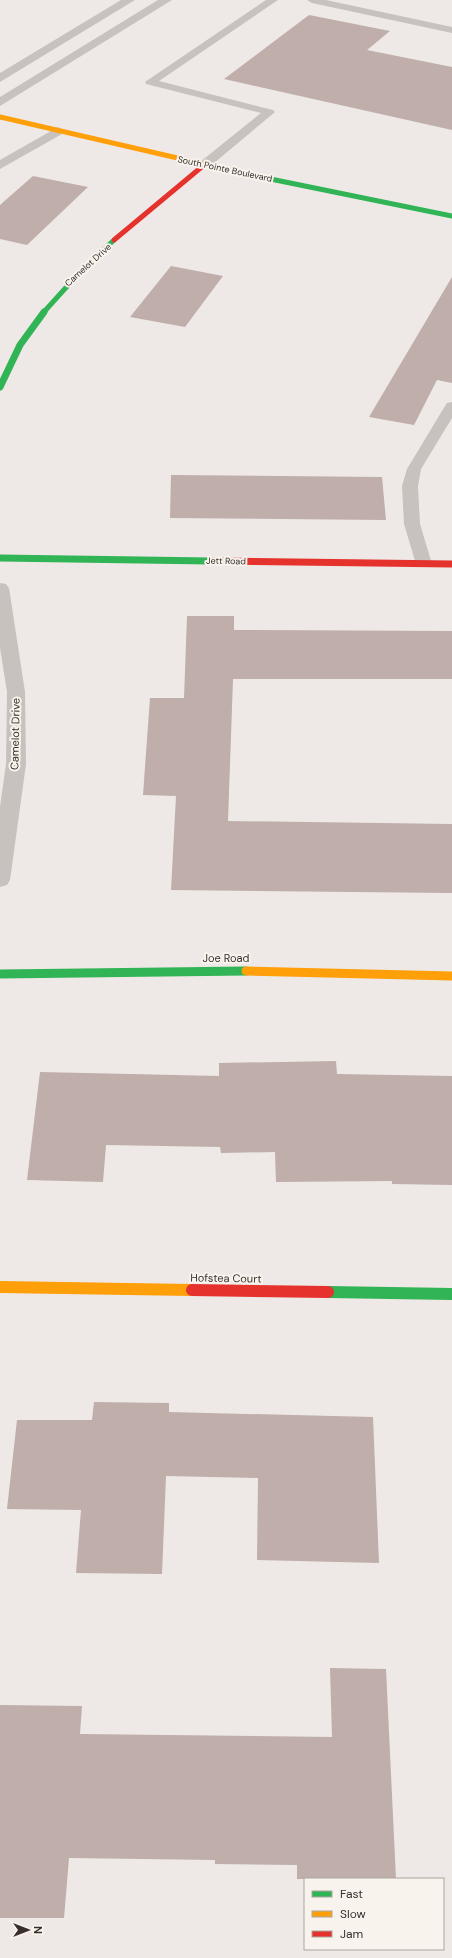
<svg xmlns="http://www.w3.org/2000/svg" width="452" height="1958" viewBox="0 0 452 1958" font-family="'DM Sans',sans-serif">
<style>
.building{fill:#bfaeaa}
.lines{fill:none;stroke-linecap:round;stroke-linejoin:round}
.lane{fill:#c7c2be;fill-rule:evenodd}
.street{fill:#c7c2be;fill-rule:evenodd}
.fast-far3{stroke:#30b455;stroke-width:5}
.fast-far2{stroke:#30b455;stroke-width:7}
.fast-far1{stroke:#30b455;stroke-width:9}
.fast{stroke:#30b455;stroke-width:12}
.slow-far2{stroke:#ff9f0a;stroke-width:5}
.slow-far1{stroke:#ff9f0a;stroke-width:9}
.slow{stroke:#ff9f0a;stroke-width:12}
.jam-far2{stroke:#e5322d;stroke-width:5}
.jam-far1{stroke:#e5322d;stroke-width:7}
.jam{stroke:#e5322d;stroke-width:12}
.labels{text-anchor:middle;stroke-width:4;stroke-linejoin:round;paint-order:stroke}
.far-street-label{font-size:9px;fill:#382f2c;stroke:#f9f3ee}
.street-label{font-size:11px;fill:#382f2c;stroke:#f9f3ee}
</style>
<rect width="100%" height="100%" fill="#eee9e6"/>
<path class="building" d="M 309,15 L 390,31 L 367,50 L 452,67 L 452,130 L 224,79 Z
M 33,176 L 88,187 L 27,245 L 0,239 L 0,205 Z
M 171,266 L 223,276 L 185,327 L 130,317 Z
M 452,277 L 452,383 L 437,380 L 414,425 L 369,417 Z
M 171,475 L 382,477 L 386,520 L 170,518 Z
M 187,616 L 234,616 L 234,630 L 452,631 L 452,679 L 233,679 L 228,821 L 452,824 L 452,893 L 171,890 L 176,796 L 143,795 L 150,698 L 184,698 Z
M 336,1061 L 337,1074 L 452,1076 L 452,1185 L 392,1184 L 392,1181 L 276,1182 L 275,1152 L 221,1153 L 220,1147 L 106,1145 L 103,1182 L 27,1180 L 40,1072 L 219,1076 L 219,1063 Z
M 94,1402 L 169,1403 L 169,1412 L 373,1417 L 379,1563 L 257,1560 L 258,1478 L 166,1476 L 162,1574 L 76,1573 L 81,1510 L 7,1509 L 17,1420 L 92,1420 Z
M 330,1668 L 386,1669 L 396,1879 L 297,1879 L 297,1865 L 215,1864 L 215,1860 L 69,1858 L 64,1918 L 0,1918 L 0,1705 L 82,1706 L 80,1734 L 332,1737 Z"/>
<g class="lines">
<path class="lane" d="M 266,0 L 278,0 L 159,81 L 273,110 L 275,112 L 208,168 L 200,168 L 198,165 L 200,162 L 261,113 L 146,84 L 145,82 Z
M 307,0 L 326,0 L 452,27 L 452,33 L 312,3 Z
M 452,402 L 452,418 L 421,469 L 418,486 L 420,524 L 432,564 L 430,567 L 418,567 L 416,564 L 404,524 L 402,486 L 407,469 L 445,406 L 447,403 Z"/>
<path class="street" d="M 121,0 L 135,0 L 0,82 L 0,73 Z
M 158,0 L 172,0 L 0,106 L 0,97 Z
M 58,127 L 64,131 L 62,134 L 0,169 L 0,160 Z
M 0,583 L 6,584 L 9,588 L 25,692 L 26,764 L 10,880 L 7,885 L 0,887 L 0,807 L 6,764 L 7,692 L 0,648 Z"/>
<path class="fast-far3" d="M 251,175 L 452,216
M 43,313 L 80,272 L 114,240"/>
<path class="fast-far2" d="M 0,387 L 20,345 L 44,312
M 0,558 L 211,561"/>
<path class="fast-far1" d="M 0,974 L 246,971"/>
<path class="fast" d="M 328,1292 L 452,1294"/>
<path class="slow-far2" d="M 0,117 L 251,175"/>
<path class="slow-far1" d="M 246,971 L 452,976"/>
<path class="slow" d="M 0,1287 L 192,1290"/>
<path class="jam-far2" d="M 114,240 L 204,165"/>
<path class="jam-far1" d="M 211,561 L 452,564"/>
<path class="jam" d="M 192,1290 L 328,1292"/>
</g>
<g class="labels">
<g class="far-street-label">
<text transform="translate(225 169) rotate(12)" y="3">South Pointe Boulevard</text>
<text transform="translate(88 265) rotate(-42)" y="3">Camelot Drive</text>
<text transform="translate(226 561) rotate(1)" y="3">Jett Road</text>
</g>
<g class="street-label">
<text transform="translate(15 734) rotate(-89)" y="4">Camelot Drive</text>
<text x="226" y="962">Joe Road</text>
<text transform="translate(226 1278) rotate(1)" y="4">Hofstea Court</text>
</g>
</g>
<rect x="304" y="1878" width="140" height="72" fill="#f9f3ee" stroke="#aca5a0"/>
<rect x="312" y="1891" width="20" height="6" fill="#30b455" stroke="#aca5a0"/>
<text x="340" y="1898" font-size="12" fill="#382f2c">Fast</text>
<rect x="312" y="1911" width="20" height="6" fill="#ff9f0a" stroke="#aca5a0"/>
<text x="340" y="1918" font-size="12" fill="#382f2c">Slow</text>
<rect x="312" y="1931" width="20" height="6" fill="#e5322d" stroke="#aca5a0"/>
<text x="340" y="1938" font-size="12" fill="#382f2c">Jam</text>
<g transform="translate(28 1930) rotate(90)" stroke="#f9f3ee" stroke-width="3" paint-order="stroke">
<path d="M0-3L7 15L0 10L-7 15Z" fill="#382f2c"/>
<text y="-6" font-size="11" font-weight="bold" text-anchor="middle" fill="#382f2c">N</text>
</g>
</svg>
